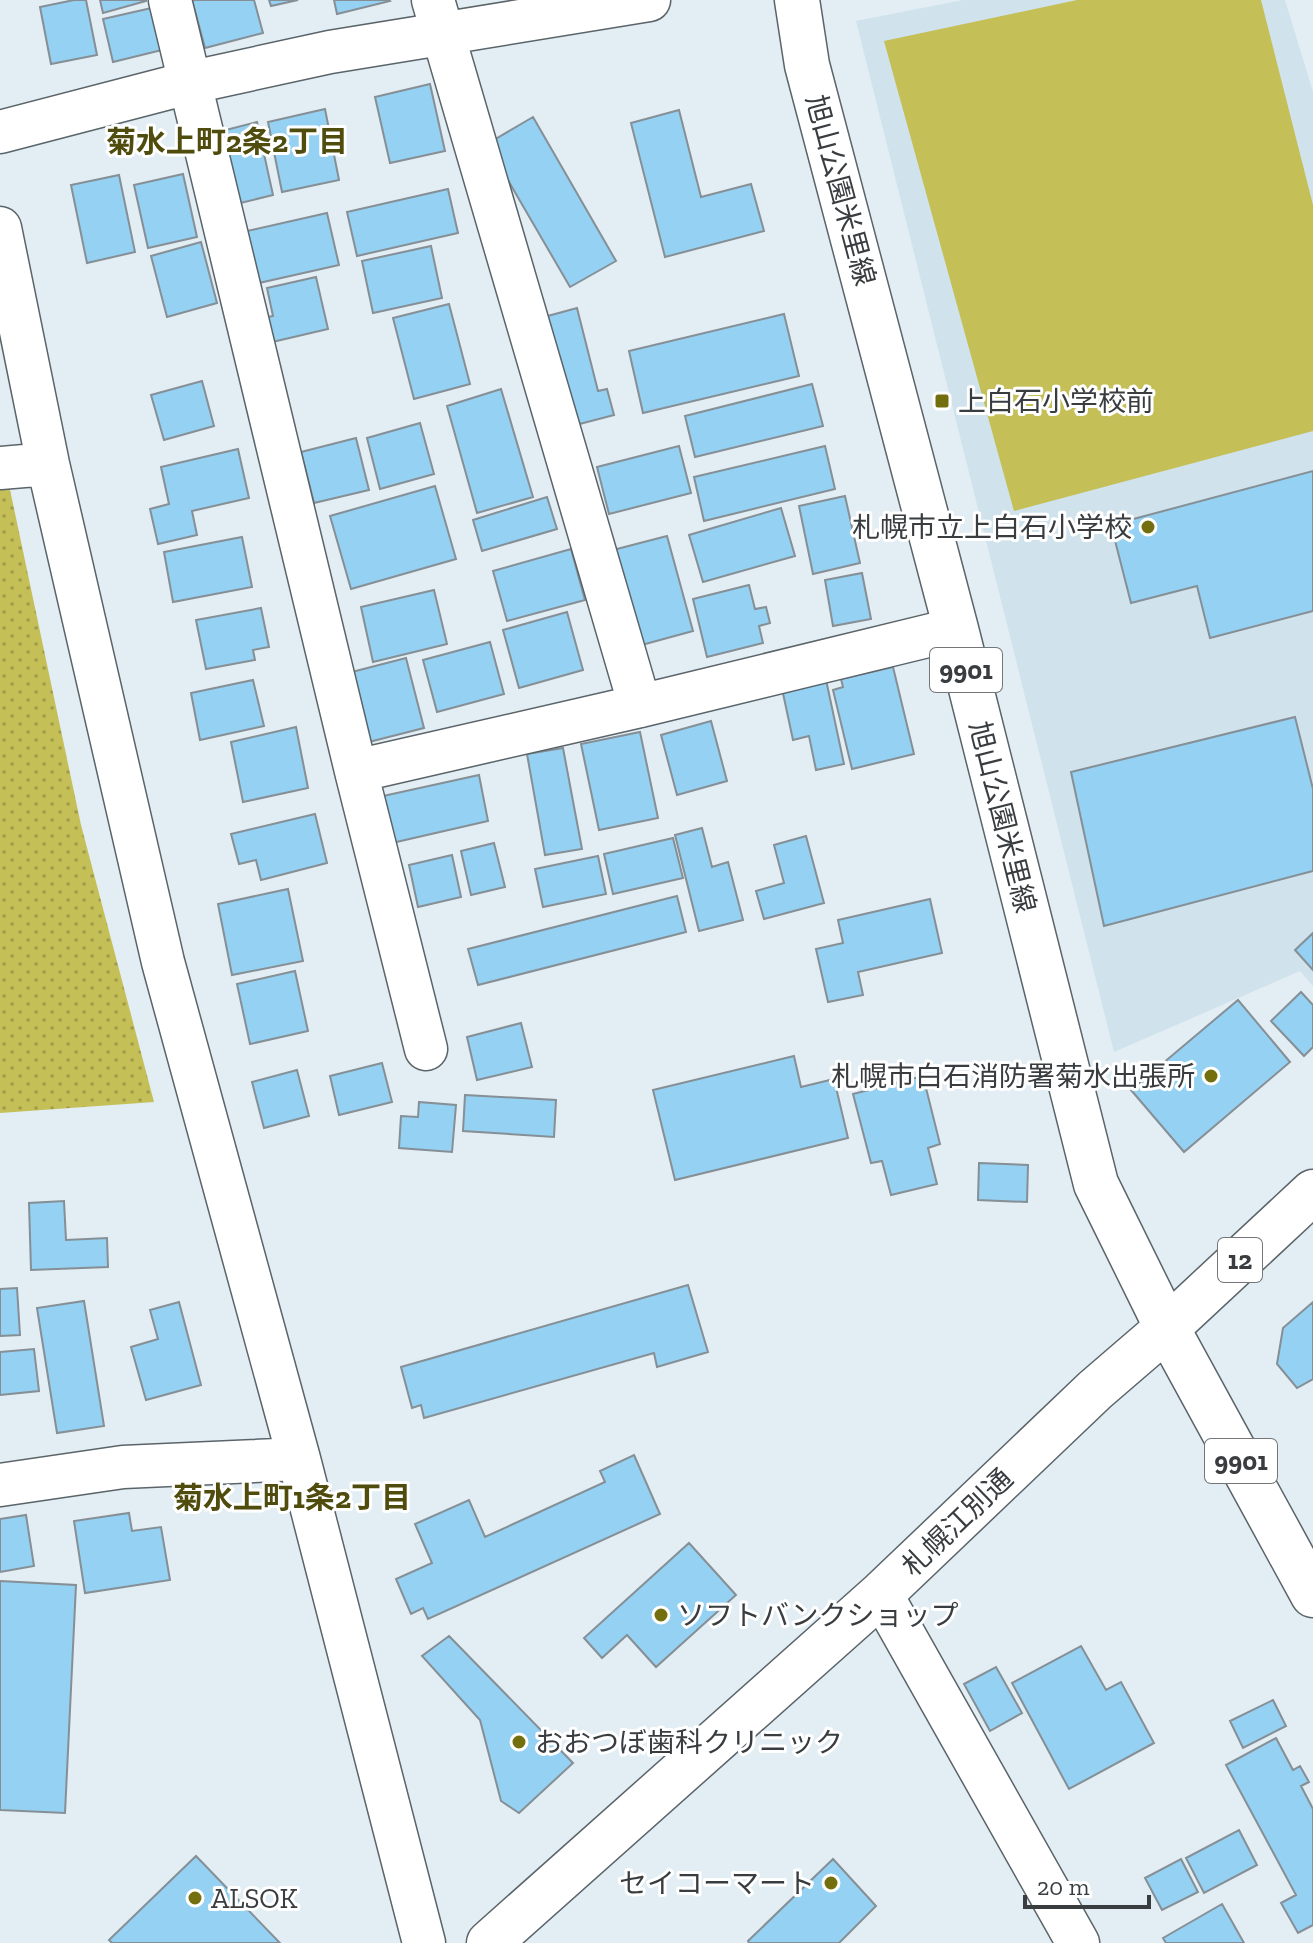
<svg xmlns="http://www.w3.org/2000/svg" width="1313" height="1943" viewBox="0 0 1313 1943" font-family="'Zilla Slab','Noto Sans JP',serif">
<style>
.built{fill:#d0e2ec}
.grass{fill:url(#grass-dots)}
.pitch{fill:#c4bf56}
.building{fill:#94d1f2;stroke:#858f95;stroke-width:2}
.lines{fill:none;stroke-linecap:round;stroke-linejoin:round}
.minor-casing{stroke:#5a6469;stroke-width:45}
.primary-casing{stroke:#5a6469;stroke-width:47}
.trunk-casing{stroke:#5a6469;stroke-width:47}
.minor{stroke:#fff;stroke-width:42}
.primary{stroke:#fff;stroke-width:44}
.trunk{stroke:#fff;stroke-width:44}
.poi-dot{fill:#736f0f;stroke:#fff;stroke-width:3}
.labels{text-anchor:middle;stroke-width:6;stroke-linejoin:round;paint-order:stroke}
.shield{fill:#fff;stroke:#747779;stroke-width:2}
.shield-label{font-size:26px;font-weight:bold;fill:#393d40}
.street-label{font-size:28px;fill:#393d40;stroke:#fff}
.poi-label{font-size:28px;fill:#393d40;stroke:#fff;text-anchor:start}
.neighbourhood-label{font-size:30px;font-weight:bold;fill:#4f4c0e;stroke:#fff}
</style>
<defs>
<pattern id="grass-dots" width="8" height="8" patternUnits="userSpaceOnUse" patternTransform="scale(2)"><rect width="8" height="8" fill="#c4bf56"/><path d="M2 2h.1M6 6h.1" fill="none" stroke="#a09c49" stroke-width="1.8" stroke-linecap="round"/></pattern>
</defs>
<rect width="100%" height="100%" fill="#e2edf4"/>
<path class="built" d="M 963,0 L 1285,0 L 1313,92 L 1313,986 L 1300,971 L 1114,1052 L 856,21 Z"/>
<path class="grass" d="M 9,485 L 81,825 L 154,1102 L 0,1113 L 0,486 Z"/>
<path class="pitch" d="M 1077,0 L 1261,0 L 1313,205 L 1313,431 L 1014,511 L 884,41 Z"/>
<path class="building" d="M 74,0 L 86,0 L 97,55 L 51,64 L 40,7 Z
M 100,0 L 146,0 L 146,1 L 103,13 Z
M 192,0 L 254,0 L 263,33 L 205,48 Z
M 269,0 L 298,0 L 271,6 Z
M 334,0 L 389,0 L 390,1 L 337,14 Z
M 156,7 L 166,49 L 113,62 L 103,19 Z
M 430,84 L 445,151 L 390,163 L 375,97 Z
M 325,109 L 339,180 L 282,192 L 268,122 Z
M 679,110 L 701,197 L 751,184 L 764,231 L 665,257 L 631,123 Z
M 533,117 L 616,261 L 570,287 L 487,144 Z
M 257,122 L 273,195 L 224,207 L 218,132 Z
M 183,174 L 197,237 L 148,248 L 134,185 Z
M 119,175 L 135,252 L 87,263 L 71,185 Z
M 448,189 L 458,233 L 357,256 L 347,212 Z
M 327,213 L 339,265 L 259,283 L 247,231 Z
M 201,242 L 217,303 L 167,317 L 151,256 Z
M 431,246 L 442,298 L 373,313 L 362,261 Z
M 316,277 L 328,329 L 268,343 L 263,318 L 273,316 L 267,288 Z
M 449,304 L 470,384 L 414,399 L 393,318 Z
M 577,308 L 598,391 L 607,389 L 614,415 L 572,426 L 544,317 Z
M 784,314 L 799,376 L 643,413 L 629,351 Z
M 202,381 L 214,426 L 164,440 L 151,395 Z
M 812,384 L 823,426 L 695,457 L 685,416 Z
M 501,389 L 533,497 L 477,513 L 447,406 Z
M 420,423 L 434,474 L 380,489 L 367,438 Z
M 356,438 L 369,490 L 314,503 L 301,452 Z
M 679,446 L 691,493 L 609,514 L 597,467 Z
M 825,446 L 835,489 L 704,521 L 694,477 Z
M 238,449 L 249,498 L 192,511 L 197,535 L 158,544 L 150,509 L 169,504 L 161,467 Z
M 1313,471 L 1313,611 L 1210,638 L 1197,586 L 1131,603 L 1111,525 Z
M 435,486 L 456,559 L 351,589 L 330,516 Z
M 845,496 L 860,563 L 813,574 L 799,506 Z
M 547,497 L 557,529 L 482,551 L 473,520 Z
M 781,508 L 795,556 L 703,582 L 689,535 Z
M 667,536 L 693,631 L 638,646 L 613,550 Z
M 242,537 L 252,587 L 173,602 L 164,552 Z
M 571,549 L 585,600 L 507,621 L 493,571 Z
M 862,573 L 871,619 L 833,626 L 825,580 Z
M 749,585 L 755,609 L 766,607 L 770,623 L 759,626 L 763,643 L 707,657 L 693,599 Z
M 434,590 L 447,644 L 373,662 L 361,607 Z
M 261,608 L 269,647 L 253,650 L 255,660 L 206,669 L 196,620 Z
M 567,612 L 583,670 L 519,688 L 503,630 Z
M 490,642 L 504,694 L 437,712 L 423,660 Z
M 406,658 L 424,728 L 365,743 L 348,673 Z
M 893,667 L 914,754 L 852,769 L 833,690 L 843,687 L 841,679 Z
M 825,675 L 844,764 L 816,770 L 809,736 L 793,740 L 781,684 Z
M 253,680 L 264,726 L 200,740 L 191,693 Z
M 1295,717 L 1313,789 L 1313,871 L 1104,926 L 1071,772 Z
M 711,721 L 727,781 L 677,795 L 661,735 Z
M 296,727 L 308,788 L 243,802 L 231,742 Z
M 640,732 L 658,818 L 599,830 L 581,744 Z
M 563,748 L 582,849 L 545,855 L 527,754 Z
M 479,775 L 488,821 L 392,843 L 383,796 Z
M 315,814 L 327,863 L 261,880 L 256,860 L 239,864 L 231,834 Z
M 702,828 L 712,867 L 728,862 L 743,920 L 699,931 L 675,835 Z
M 806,836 L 824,903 L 764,919 L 756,891 L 784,883 L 774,845 Z
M 673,838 L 683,878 L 613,894 L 604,854 Z
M 494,843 L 505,887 L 471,895 L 461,851 Z
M 452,855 L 461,897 L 418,907 L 409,865 Z
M 598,856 L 606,894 L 543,907 L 535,869 Z
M 288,889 L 303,961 L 232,975 L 218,904 Z
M 677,896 L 686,932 L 478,985 L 468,949 Z
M 930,899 L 942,953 L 858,972 L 863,995 L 828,1002 L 816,949 L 843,943 L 838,920 Z
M 1313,933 L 1313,970 L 1295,950 Z
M 295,971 L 308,1031 L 250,1044 L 237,984 Z
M 1301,992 L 1313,1005 L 1313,1047 L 1304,1056 L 1271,1021 Z
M 1238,1000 L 1290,1062 L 1184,1152 L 1131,1090 Z
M 521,1023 L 532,1067 L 477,1080 L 467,1037 Z
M 794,1056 L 801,1087 L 834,1079 L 848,1138 L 675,1180 L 653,1090 Z
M 382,1063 L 392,1102 L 339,1115 L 330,1076 Z
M 297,1070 L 309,1116 L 264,1128 L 252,1082 Z
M 923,1076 L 940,1144 L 928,1148 L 937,1184 L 891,1195 L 882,1161 L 871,1163 L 853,1094 Z
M 465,1095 L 556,1100 L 554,1137 L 463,1131 Z
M 419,1102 L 456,1105 L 452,1152 L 399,1148 L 401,1116 L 418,1117 Z
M 979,1163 L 1028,1165 L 1027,1202 L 978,1200 Z
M 64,1201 L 66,1240 L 107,1238 L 108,1267 L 31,1270 L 29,1203 Z
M 688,1285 L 708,1352 L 657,1367 L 654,1353 L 424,1418 L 421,1405 L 412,1408 L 401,1367 Z
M 17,1288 L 20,1335 L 0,1336 L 0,1289 Z
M 84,1301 L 104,1426 L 57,1433 L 37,1308 Z
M 179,1302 L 201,1385 L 146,1400 L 131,1347 L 158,1339 L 150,1310 Z
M 1313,1302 L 1313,1379 L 1297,1388 L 1277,1364 L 1283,1328 Z
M 34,1349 L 39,1391 L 0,1395 L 0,1352 Z
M 634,1455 L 660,1514 L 428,1619 L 423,1608 L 411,1614 L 396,1579 L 432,1563 L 415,1524 L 469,1500 L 485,1537 L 605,1482 L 600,1471 Z
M 129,1513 L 132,1531 L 161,1527 L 170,1580 L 85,1593 L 74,1521 Z
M 26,1515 L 34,1566 L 0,1572 L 0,1519 Z
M 689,1543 L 736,1595 L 656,1667 L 627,1635 L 602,1658 L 584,1638 Z
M 0,1581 L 76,1585 L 65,1813 L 0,1810 Z
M 449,1636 L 573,1763 L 519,1813 L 501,1801 L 480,1720 L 422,1656 Z
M 1081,1646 L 1106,1690 L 1121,1682 L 1154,1743 L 1069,1789 L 1012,1683 Z
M 996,1667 L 1022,1713 L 990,1731 L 964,1684 Z
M 1273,1700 L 1286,1726 L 1243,1748 L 1230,1721 Z
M 1276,1738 L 1293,1770 L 1300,1766 L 1309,1782 L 1301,1786 L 1313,1809 L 1313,1925 L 1298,1933 L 1281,1903 L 1296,1895 L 1226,1765 Z
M 1239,1830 L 1257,1865 L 1204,1893 L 1186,1858 Z
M 196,1856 L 280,1943 L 112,1943 L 109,1940 Z
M 833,1859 L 876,1906 L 839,1943 L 749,1943 L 748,1941 Z
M 1181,1859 L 1198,1892 L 1162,1910 L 1145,1878 Z
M 1222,1904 L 1244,1943 L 1166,1943 L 1163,1938 Z"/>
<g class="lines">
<g class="minor-casing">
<path id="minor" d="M 170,0 L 356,771 L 640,706 L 956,629
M 433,0 L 640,706
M 0,132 L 188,83 L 330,52 L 649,0
M 0,228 L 48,464 L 163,962 L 299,1459 L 424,1943
M 0,468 L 48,464
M 356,771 L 426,1049
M 0,1485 L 123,1467 L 299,1459
M 881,1594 L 1078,1943"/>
</g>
<g class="primary-casing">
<path id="primary" d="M 797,0 L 807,65 L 956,629 L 1096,1184 L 1167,1328 L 1313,1595"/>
</g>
<g class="trunk-casing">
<path id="trunk" d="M 489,1943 L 881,1594 L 1095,1390 L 1167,1328 L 1313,1192"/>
</g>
<use href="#minor" class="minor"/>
<use href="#primary" class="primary"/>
<use href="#trunk" class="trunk"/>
</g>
<g class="poi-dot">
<rect x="934" y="393" width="16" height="16" rx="4"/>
<circle cx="1148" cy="527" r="8"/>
<circle cx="1211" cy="1076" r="8"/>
<circle cx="661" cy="1615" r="8"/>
<circle cx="519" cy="1742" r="8"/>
<circle cx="831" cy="1883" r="8"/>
<circle cx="195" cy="1898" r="8"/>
</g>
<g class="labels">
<g class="shield">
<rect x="930" y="648" width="72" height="44" rx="6"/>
<rect x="1218" y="1238" width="44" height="44" rx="6"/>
<rect x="1205" y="1439" width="72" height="44" rx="6"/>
</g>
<g class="shield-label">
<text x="966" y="679">9901</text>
<text x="1240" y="1269">12</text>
<text x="1241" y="1470">9901</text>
</g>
<g class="street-label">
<text transform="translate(841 190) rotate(75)" y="10">旭山公園米里線</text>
<text transform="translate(1003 817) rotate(76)" y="10">旭山公園米里線</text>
<text transform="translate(957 1522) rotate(-44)" y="10">札幌江別通</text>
</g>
<g class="poi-label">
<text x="958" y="411">上白石小学校前</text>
<text x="1132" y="537" text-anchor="end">札幌市立上白石小学校</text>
<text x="1195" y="1086" text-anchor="end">札幌市白石消防署菊水出張所</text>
<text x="677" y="1625">ソフトバンクショップ</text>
<text x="535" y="1752">おおつぼ歯科クリニック</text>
<text x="815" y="1893" text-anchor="end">セイコーマート</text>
<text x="211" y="1908">ALSOK</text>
</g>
<g class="neighbourhood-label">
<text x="227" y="152">菊水上町2条2丁目</text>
<text x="292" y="1508">菊水上町1条2丁目</text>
</g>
</g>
<path d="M1025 1895v12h124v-12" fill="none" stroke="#393d40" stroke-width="4"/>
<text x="1037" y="1895" font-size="24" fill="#393d40" stroke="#ffffff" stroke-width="6" paint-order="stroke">20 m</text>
</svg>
